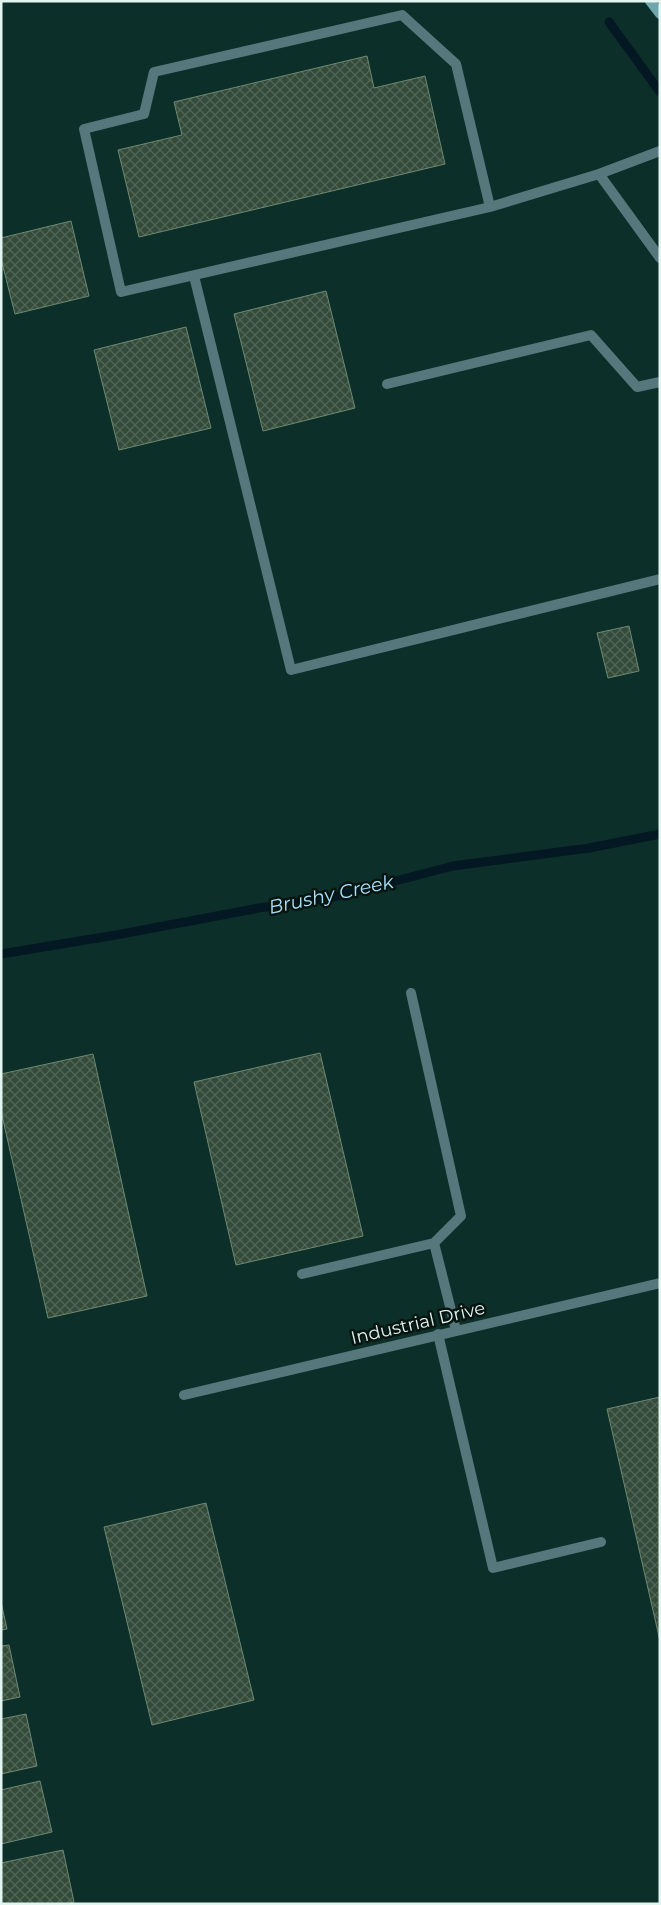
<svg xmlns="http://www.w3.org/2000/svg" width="661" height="1905" viewBox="0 0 661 1905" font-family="Montserrat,sans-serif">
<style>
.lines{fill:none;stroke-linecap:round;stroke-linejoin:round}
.stream{stroke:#031823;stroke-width:9}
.building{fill:url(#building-cross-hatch);stroke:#6e8873}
.lane{stroke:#56787c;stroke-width:10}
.street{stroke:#56787c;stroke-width:10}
.secondary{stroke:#6ea6ac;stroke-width:10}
.labels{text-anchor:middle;stroke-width:5;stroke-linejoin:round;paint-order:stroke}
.street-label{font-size:18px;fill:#e2f5f0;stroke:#071511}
.water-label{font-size:19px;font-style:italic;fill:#a9e1fe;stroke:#071511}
</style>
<defs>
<pattern id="building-cross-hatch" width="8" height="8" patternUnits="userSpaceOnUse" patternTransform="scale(1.25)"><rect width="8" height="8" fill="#344b39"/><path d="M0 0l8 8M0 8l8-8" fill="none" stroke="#516656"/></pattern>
</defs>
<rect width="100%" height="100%" fill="#0c3029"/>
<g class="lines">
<path class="stream" d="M 609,22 L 660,92
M 1,954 L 116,935 L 259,908 L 330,898 L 453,866 L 589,848 L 660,834"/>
</g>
<path class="building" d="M 367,56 L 374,88 L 425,76 L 445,164 L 139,237 L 118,150 L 182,135 L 174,102 Z
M 71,221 L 89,296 L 15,314 L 1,259 L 1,238 Z
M 326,291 L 355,408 L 263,431 L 234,314 Z
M 186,327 L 211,428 L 119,450 L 94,350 Z
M 629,626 L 639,671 L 608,678 L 597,633 Z
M 320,1053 L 363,1236 L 236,1265 L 194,1082 Z
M 93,1054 L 147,1296 L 48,1318 L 1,1111 L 1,1074 Z
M 660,1397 L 660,1641 L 607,1409 Z
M 206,1503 L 254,1700 L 152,1725 L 104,1527 Z
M 1,1602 L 7,1629 L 1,1630 Z
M 9,1645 L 20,1697 L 1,1701 L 1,1646 Z
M 26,1714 L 37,1766 L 1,1774 L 1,1719 Z
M 40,1781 L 52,1832 L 1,1844 L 1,1790 Z
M 63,1850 L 74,1902 L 65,1904 L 1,1904 L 1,1863 Z"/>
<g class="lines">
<path class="lane" d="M 599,174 L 660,258
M 490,207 L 456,64 L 402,15 L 154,72 L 144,114 L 84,129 L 121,292 L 490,207 L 599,174 L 660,151
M 194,276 L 291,670 L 660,579
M 387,384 L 591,335 L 637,387 L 660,382
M 411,993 L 461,1216 L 434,1243 L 456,1330
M 302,1274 L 434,1243
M 438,1334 L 493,1568 L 601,1542"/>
<path class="street" d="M 184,1395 L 660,1283"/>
<path class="secondary" d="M 650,1 L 660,14"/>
</g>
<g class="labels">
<g class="street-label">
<text transform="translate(418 1323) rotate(-13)" y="6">Industrial Drive</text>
</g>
<g class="water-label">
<text transform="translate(331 894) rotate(-12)" y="7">Brushy Creek</text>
</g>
</g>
<rect width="661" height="1905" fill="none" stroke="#e2f5f0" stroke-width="5"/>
</svg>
